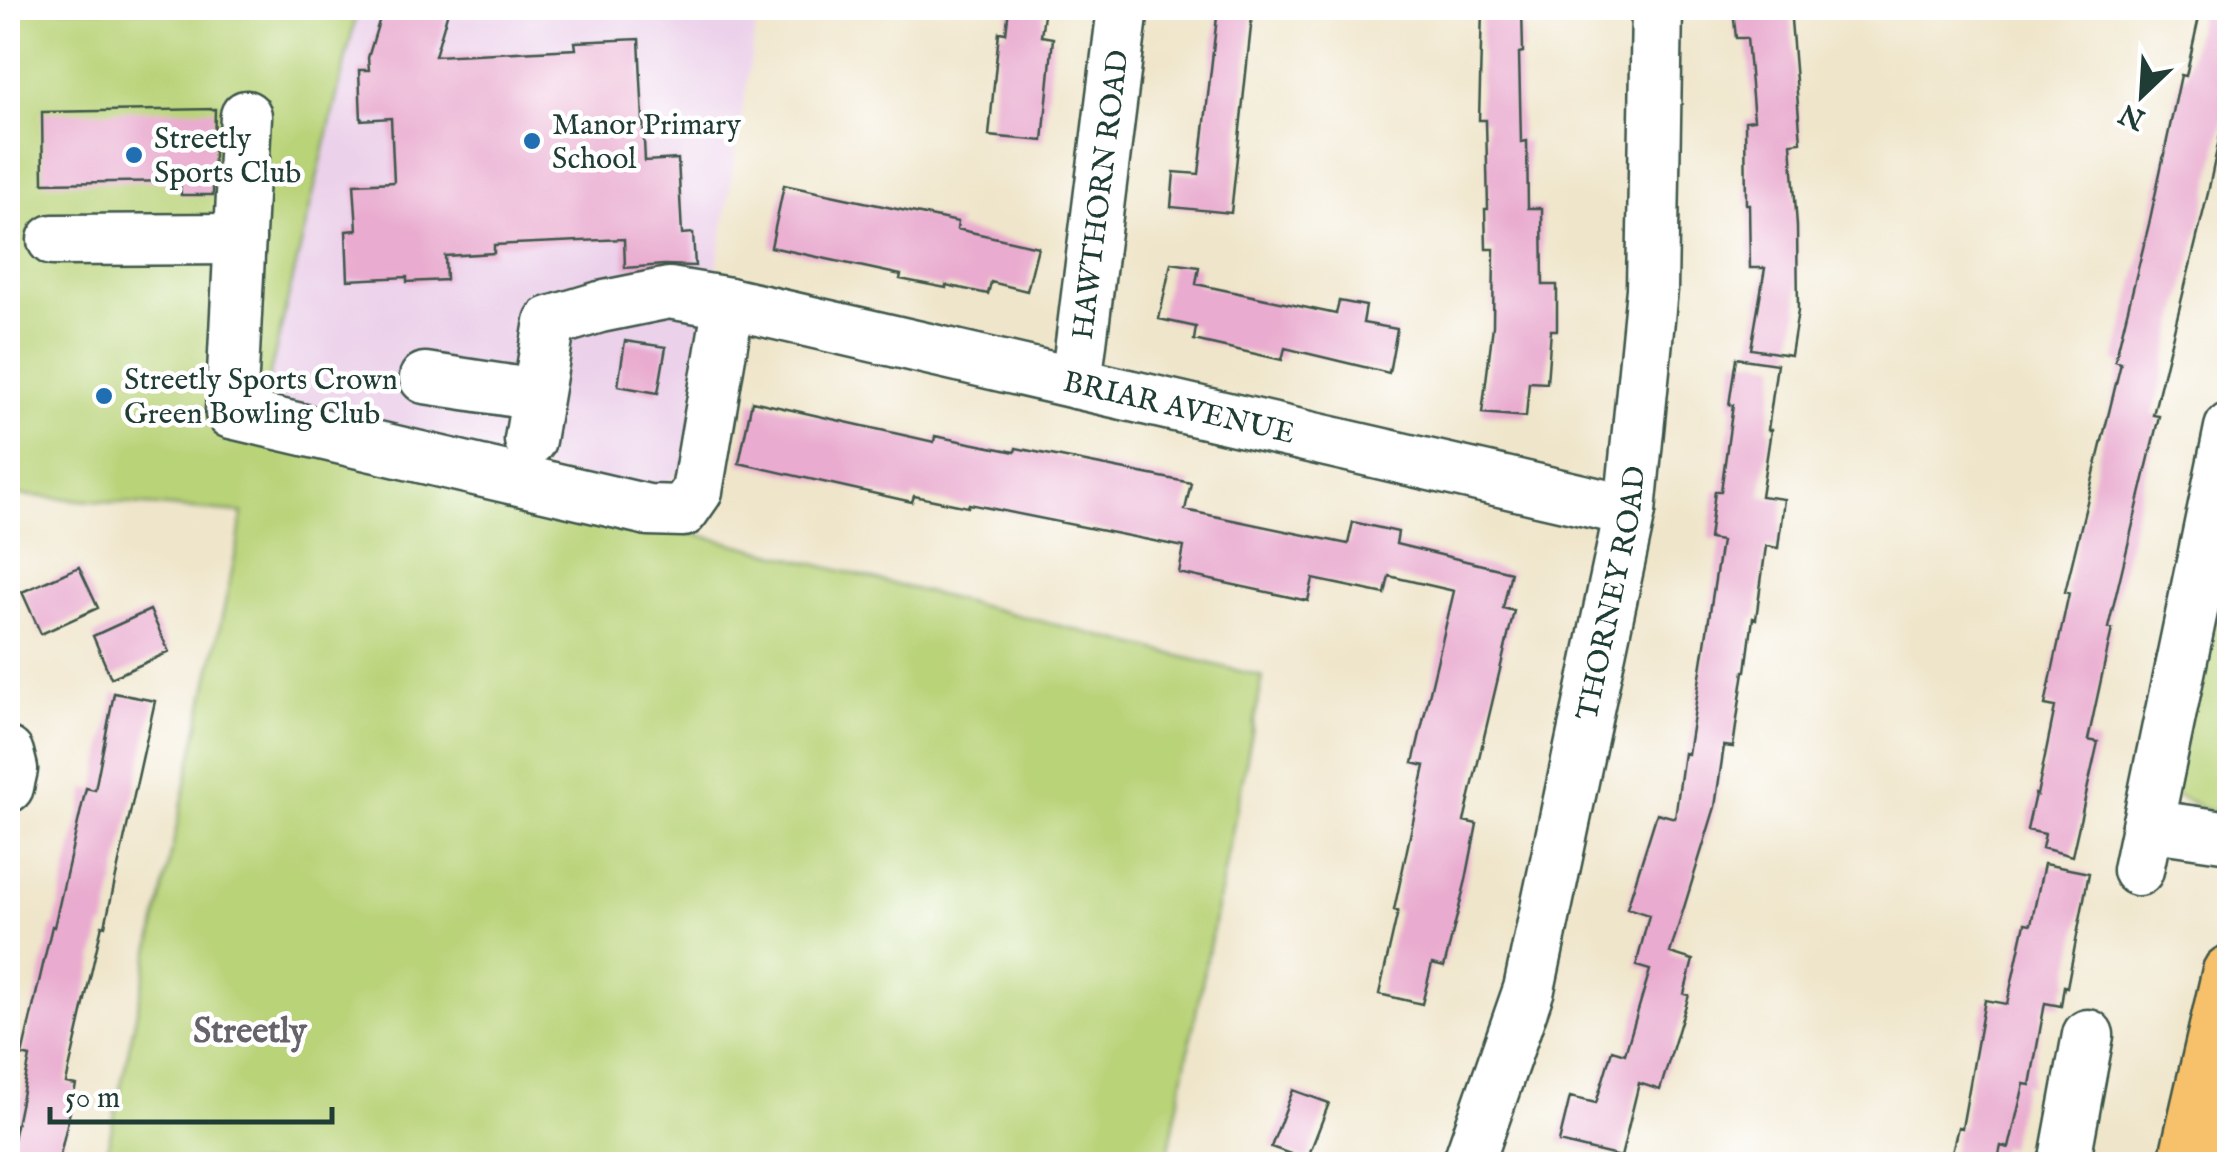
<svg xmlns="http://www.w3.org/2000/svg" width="2237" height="1172" viewBox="0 0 2237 1172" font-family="'IM FELL English',serif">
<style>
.built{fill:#ecd1ea}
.green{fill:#b9d378;stroke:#6c8856;stroke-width:2.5}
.building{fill:#e9abcf}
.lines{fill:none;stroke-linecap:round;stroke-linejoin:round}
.minor-casing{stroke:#3e564a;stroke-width:55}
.highway-casing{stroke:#3e564a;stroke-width:60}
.minor{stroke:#fff;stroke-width:50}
.highway{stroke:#f7c06b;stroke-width:55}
.poi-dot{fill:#1f6fb2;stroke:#fff;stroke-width:4}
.labels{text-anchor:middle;stroke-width:9;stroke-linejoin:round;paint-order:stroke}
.poi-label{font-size:30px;fill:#1f3d34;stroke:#fff;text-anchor:start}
.street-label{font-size:30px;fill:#1f3d34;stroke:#fff}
.quarter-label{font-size:35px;font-weight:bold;fill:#66646a;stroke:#fff}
</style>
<rect width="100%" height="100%" fill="#fff"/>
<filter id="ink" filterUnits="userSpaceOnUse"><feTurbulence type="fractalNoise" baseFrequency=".01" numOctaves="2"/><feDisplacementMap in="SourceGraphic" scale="20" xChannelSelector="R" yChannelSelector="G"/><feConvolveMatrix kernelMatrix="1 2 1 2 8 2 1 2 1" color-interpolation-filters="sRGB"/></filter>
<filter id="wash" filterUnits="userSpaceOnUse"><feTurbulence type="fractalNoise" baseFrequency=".0048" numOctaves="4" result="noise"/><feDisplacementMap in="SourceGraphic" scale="40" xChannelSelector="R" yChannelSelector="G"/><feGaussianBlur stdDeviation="2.25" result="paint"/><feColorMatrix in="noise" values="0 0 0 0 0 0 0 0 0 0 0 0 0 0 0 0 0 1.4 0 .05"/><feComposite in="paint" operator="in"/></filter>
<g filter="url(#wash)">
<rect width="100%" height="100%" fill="#efe5ca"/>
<path class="built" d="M 358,8 L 759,8 L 685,464 L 664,487 L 626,488 L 262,407 Z"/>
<path class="green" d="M 8,8 L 358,8 L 262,407 L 259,435 L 711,538 L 1263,677 L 1166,1164 L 104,1164 L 238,543 L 242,513 L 8,494 Z
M 2229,520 L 2229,798 L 2223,807 L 2208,810 L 2173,794 Z"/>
<g id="blocks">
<path class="building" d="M 383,8 L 449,8 L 435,56 L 576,49 L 575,42 L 639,39 L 645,161 L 678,159 L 682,234 L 693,233 L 695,266 L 664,265 L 625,268 L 624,239 L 494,245 L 494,253 L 445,256 L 446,280 L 407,282 L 407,277 L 348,280 L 346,231 L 357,230 L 354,184 L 394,182 L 391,118 L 361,120 L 359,70 L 369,70 L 368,58 Z
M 1009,8 L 1045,8 L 1041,36 L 1053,38 L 1043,141 L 989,136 L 999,32 L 1006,33 Z
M 1218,8 L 1253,8 L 1231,213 L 1171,207 L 1174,172 L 1199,174 Z
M 1482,8 L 1522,8 L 1523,52 L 1519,53 L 1521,142 L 1527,141 L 1528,208 L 1542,208 L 1543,285 L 1557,285 L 1557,330 L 1551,330 L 1547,383 L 1529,382 L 1526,417 L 1482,413 L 1493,326 L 1494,249 L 1486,249 L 1485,209 L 1488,209 L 1486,120 L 1479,120 Z
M 1750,8 L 1790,8 L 1801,142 L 1791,143 L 1797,226 L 1798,311 L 1791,355 L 1751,349 L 1765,268 L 1750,268 L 1749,204 L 1746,204 L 1745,121 L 1754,120 L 1747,38 L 1736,38 L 1733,9 Z
M 2201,8 L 2230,8 L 2230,86 L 2208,193 L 2153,415 L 2159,416 L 2108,628 L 2112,629 L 2088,740 L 2098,742 L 2072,856 L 2042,848 L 2045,834 L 2027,830 L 2035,794 L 2037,795 L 2055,707 L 2045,705 L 2069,593 L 2065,592 L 2121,363 L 2115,361 L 2149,224 L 2181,75 L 2186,76 Z
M 215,109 L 213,195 L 181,195 L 180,181 L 43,183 L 42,112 Z
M 784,185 L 958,222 L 957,229 L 1038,247 L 1027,291 L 991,282 L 988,294 L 946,285 L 946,288 L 900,279 L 901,275 L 771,247 Z
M 1171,263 L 1199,267 L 1196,284 L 1336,314 L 1339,301 L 1366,306 L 1363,323 L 1397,329 L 1389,373 L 1285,348 L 1282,360 L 1194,340 L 1196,327 L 1159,319 Z
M 625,341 L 666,347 L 658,393 L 618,386 Z
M 1736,358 L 1777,364 L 1768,430 L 1771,430 L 1761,496 L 1784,499 L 1778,548 L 1766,546 L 1756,619 L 1753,618 L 1746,671 L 1744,671 L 1733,747 L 1724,746 L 1715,807 L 1670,953 L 1693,960 L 1684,994 L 1689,995 L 1660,1090 L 1639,1083 L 1621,1157 L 1559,1142 L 1570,1097 L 1596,1103 L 1612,1050 L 1625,1054 L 1650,970 L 1636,966 L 1649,915 L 1627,908 L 1657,813 L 1675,818 L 1684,753 L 1688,754 L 1721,541 L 1709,539 L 1715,491 L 1721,491 L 1733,405 L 1729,405 Z
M 752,401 L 934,442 L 935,436 L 1015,452 L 1016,448 L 1191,483 L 1185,510 L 1348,544 L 1353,522 L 1398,532 L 1396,544 L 1511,572 L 1503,608 L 1514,611 L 1464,821 L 1477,824 L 1466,880 L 1444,967 L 1432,964 L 1422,1004 L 1379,994 L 1398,911 L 1394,910 L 1425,766 L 1413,763 L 1454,591 L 1389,576 L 1385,594 L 1313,579 L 1308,601 L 1179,573 L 1184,547 L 969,504 L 968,507 L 914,496 L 912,502 L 739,463 Z
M 79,567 L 98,608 L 41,634 L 22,592 Z
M 150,610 L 169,652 L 111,678 L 93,636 Z
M 114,693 L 155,701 L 105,926 L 102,925 L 66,1083 L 76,1085 L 58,1164 L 8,1164 L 30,1057 L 22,1055 L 52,926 L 54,927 L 86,788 L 95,790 Z
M 2044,864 L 2089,873 L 2067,987 L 2064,986 L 2061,1006 L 2045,1003 L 2030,1085 L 2024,1084 L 2009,1148 L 2001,1146 L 1997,1164 L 1949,1164 L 1958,1127 L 1962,1128 L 1985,1000 L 2007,1004 L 2025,923 L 2031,924 Z
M 1293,1090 L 1329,1103 L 1307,1160 L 1271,1147 Z"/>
</g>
</g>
<g filter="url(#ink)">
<use href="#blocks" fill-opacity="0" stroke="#3e564a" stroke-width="2.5"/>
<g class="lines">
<g class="minor-casing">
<g id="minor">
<path d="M 246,116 L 231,413 L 648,510 L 683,511 L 697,491 L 729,303"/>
<path d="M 53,240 L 240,239"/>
<path d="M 425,378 L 537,395"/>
<path id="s1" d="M 1076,383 L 1123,8"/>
<path id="s2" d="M 530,440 L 550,322 L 600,307 L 669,293 L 729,303 L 1630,511"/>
<path d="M 8,753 L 12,769 L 8,787"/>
<path d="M 2147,825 L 2230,837"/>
<path d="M 2138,870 L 2230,428"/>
<path id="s3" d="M 1468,1164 L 1529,989 L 1630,511 L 1652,289 L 1657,8"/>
<path d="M 2064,1164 L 2088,1035"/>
</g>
</g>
<g class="highway-casing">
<path id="highway" d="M 2186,1164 L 2230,973"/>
</g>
<use href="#minor" class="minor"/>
<use href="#highway" class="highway"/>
</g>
</g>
<g class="poi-dot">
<circle cx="532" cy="141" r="10"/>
<circle cx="134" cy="155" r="10"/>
<circle cx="104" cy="396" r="10"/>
</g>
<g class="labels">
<g class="poi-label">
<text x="552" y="134">Manor Primary<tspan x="552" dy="34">School</tspan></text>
<text x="154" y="148">Streetly<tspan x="154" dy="34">Sports Club</tspan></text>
<text x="124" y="389">Streetly Sports Crown<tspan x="124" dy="34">Green Bowling Club</tspan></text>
</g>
<g class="street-label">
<text dy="10" stroke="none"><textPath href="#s1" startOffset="190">HAWTHORN ROAD</textPath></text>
<text dy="10" stroke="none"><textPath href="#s2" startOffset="765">BRIAR AVENUE</textPath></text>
<text dy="10" stroke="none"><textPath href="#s3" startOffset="590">THORNEY ROAD</textPath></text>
</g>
<g class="quarter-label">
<text x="250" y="1042">Streetly</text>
</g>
</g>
<rect width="2237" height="1172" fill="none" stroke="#fff" stroke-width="40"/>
<g transform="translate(2142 95) rotate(205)" stroke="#ffffff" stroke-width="8" paint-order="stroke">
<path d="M0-8L18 38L0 25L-18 38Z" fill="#1f3d34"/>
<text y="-15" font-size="28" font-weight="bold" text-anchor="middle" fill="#1f3d34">N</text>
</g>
<path d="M50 1107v15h282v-15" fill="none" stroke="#1f3d34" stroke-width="5"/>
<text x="65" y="1107" font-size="30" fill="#1f3d34" stroke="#ffffff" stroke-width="8" paint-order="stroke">50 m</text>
</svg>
